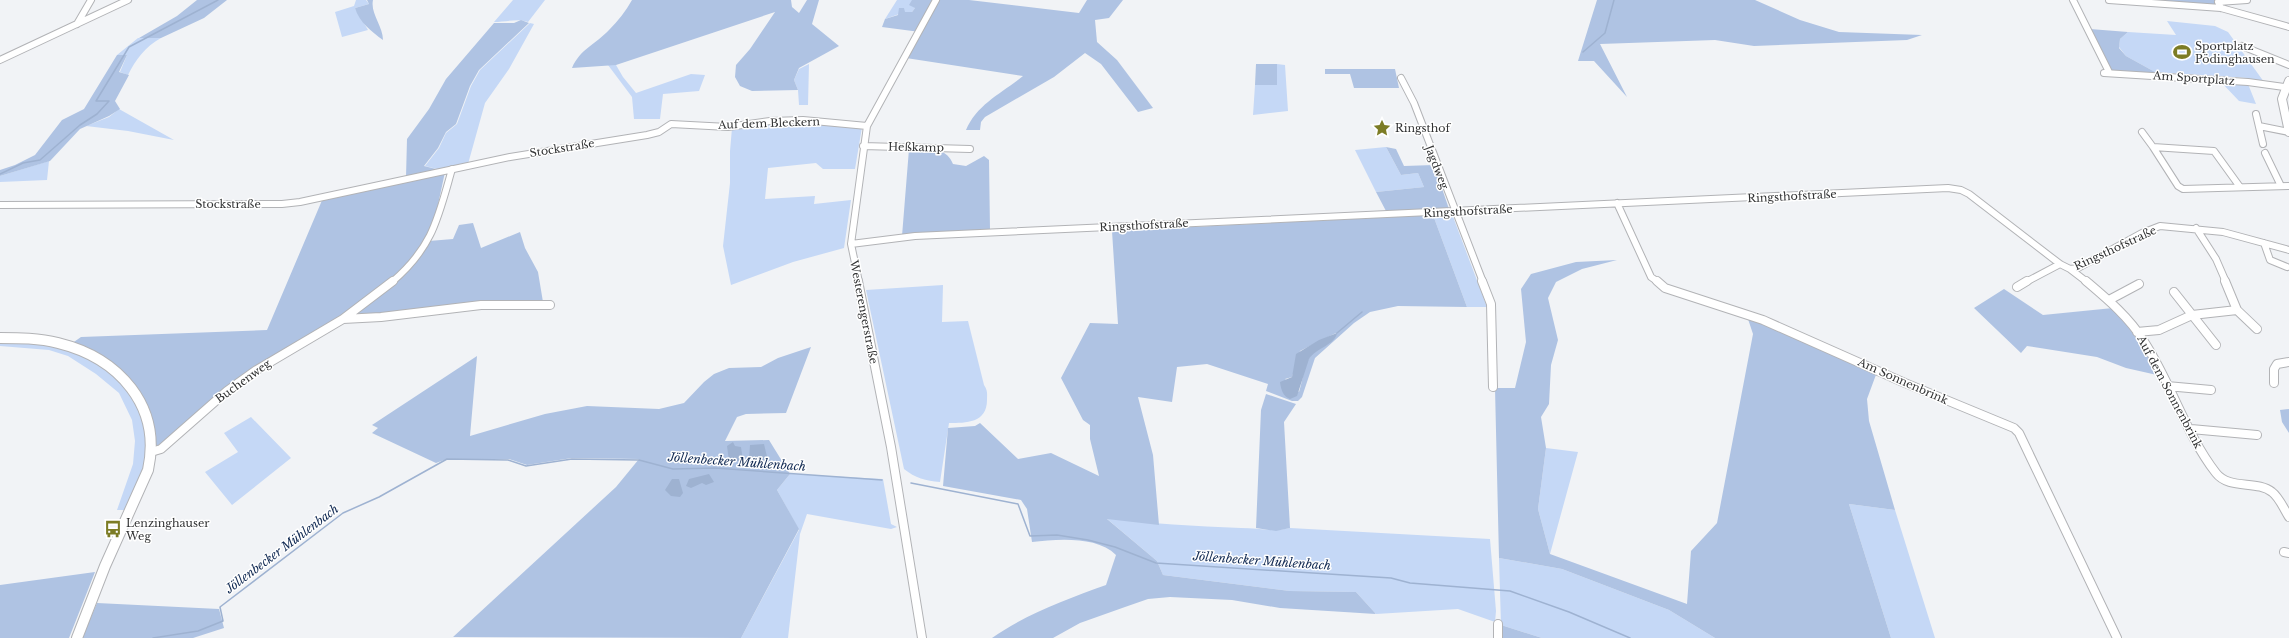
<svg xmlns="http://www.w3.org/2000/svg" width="2289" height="638" viewBox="0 0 2289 638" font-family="'Libre Baskerville',serif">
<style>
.green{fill:#c5d8f6}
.forest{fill:#afc3e3;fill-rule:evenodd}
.water{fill:#9eb2d1}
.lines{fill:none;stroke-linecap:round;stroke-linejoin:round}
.stream{stroke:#9eb2d1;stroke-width:1.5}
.minor-far1-casing{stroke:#b2b3b6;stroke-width:8}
.minor-casing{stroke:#b2b3b6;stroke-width:10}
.secondary-far1-casing{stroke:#b2b3b6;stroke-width:10}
.secondary-casing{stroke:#b2b3b6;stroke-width:12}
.minor-far1{stroke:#fff;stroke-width:6}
.minor{stroke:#fff;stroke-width:8}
.secondary-far1{stroke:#fff;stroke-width:8}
.secondary{stroke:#fff;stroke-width:10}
.labels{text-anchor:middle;stroke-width:3;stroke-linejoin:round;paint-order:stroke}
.poi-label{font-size:11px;fill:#323334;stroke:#fff;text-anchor:start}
.street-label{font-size:11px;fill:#323334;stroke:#fff}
.water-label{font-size:12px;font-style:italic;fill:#102952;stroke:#fff}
</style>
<rect width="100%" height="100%" fill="#f1f3f6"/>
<path class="green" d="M 356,0 L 366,0 L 369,4 L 355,8 L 368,30 L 342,37 L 335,12 L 354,6 Z
M 513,0 L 545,0 L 528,22 C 519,18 505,22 494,22 Z
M 897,0 L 912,0 L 915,8 L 912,12 L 905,12 L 885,19 Z
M 2167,21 L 2215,26 L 2228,32 L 2264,82 L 2251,81 L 2248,78 L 2155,72 L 2126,56 L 2119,47 L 2120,39 L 2128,32 L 2176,35 Z
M 530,23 L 534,24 L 509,69 L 485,103 L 468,164 L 441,170 L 425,166 L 439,148 L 446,133 L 457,124 L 471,86 L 480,70 Z
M 138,38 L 161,38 C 145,47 136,59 128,75 L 120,72 L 127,55 L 117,55 Z
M 809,64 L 808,105 L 799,105 L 798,90 L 794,80 L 799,69 Z
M 1277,64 L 1285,65 L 1288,111 L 1253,115 L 1255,85 L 1276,85 Z
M 608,65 L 616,65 L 623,77 L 636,93 L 691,74 L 705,75 L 699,91 L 663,94 L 660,119 L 634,119 L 632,97 Z
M 2221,82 L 2248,84 L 2256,104 L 2239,101 Z
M 119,109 L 174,140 L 128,131 L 86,126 L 109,117 Z
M 791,121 L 862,127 L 855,169 L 823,169 L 816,163 L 768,168 L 765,199 L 815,196 L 814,204 L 851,200 L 844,248 L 793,262 L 731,285 L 723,246 L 730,183 L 730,151 L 732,128 Z
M 1386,147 L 1401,175 L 1418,173 L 1424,187 L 1376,192 L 1355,150 Z
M 49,161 L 47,180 L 0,182 L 0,176 Z
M 1452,214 L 1487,307 L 1467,307 L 1433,215 Z
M 943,285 L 942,322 L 968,321 L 984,385 C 988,391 987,394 987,400 C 987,423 966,423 949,423 L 940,482 C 926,481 915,478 904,469 L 866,290 Z
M 0,340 L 43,342 L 86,357 L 114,375 L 139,404 L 147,432 L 148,461 L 126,510 L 117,510 L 133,464 L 135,441 L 132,420 L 119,393 L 96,374 L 68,356 L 49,350 L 0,346 Z
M 251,417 L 291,458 L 232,505 L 205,472 L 238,452 L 224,433 Z
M 1546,448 L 1578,452 L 1550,554 L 1538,509 Z
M 790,474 L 883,479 L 891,524 L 897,527 L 891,529 L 807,514 L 800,534 L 788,638 L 741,638 L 799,530 L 777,490 Z
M 1849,504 L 1895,510 L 1935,638 L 1891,638 Z
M 1106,518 C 1151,524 1195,526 1241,528 C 1258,528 1273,532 1290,528 L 1490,539 L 1496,611 L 1495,622 L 1458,609 L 1376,614 L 1356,592 L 1290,591 L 1163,575 L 1157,561 Z
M 1499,558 L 1562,569 L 1669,610 L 1715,638 L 1542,638 L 1501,625 Z"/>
<path class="forest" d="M 197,0 L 227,0 L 204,18 L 161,38 L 139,38 L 177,16 Z
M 367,0 L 373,0 C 370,13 383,26 383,40 C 372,32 359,22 355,8 L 369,4 Z
M 632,0 L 791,0 L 792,7 L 799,13 L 807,0 L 819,0 L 812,24 L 839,46 L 799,68 L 794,80 L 798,90 L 752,91 L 740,86 L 735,77 L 736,65 L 750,49 L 775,12 L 616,65 L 572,68 C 580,49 596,44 609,30 C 618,21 626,11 632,0 Z
M 912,0 L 969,0 L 1079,13 L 1087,0 L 1123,0 L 1109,18 L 1095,20 L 1097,42 L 1117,60 L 1153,108 L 1138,112 L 1101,64 L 1085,53 L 1054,77 L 985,117 L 981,122 L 980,130 L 966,130 C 977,104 1002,93 1023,76 L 906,58 L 920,32 L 882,27 L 885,19 L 898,15 L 899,8 L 904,8 L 905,12 L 912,12 L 915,8 L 909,5 Z
M 1597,0 L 1755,0 L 1800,20 L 1839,32 L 1922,35 L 1907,40 L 1754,46 L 1715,40 L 1600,44 L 1627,97 L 1594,61 L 1578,61 Z
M 2123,0 L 2239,0 L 2216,0 L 2219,7 Z
M 521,20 L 529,23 L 479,70 L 470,86 L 456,124 L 446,132 L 438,148 L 424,166 L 440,170 L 406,177 L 407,139 L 429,109 L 446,79 L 494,23 L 514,23 Z
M 2090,29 L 2128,32 L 2120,39 L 2119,48 L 2126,56 L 2155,72 L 2153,73 L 2154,75 L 2110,70 Z
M 117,55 L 127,55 L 119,72 L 129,75 L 115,101 L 120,109 L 109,116 L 80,129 L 50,161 L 0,176 L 0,170 L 15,165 L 35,155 L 62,120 L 84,109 Z
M 1256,64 L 1277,64 L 1277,85 L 1255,85 Z
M 1325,69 L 1395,69 L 1399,88 L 1354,88 L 1350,74 L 1325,74 Z
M 1386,147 L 1396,149 L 1404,166 L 1434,165 L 1449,209 L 1386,211 L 1376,192 L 1424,187 L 1418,173 L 1401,175 Z
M 909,149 C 927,150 945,145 953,164 L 966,166 L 984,156 L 989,160 L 990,230 L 902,236 Z
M 445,172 L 433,228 L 412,259 L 391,280 L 338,320 L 267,359 L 224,390 L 161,446 L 156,445 L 156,434 L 141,396 L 71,344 L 81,337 L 267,330 L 323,198 Z
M 1433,215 L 1467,307 L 1398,306 L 1370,312 L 1354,323 L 1315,358 L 1302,397 L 1298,401 L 1292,401 L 1266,391 L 1268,384 L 1207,364 L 1177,367 L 1172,402 L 1138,397 L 1153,455 L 1159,525 L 1107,519 L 1157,561 L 1163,575 L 1290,591 L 1356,592 L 1376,614 L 1280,608 L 1232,600 L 1170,597 L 1148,599 L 1125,607 L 1080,623 L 1053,638 L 992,638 C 1026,614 1067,599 1106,585 L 1116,555 C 1097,536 1058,539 1032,542 L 1027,509 L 1021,500 L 943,486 L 948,428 L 975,426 L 980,423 L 1018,459 L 1051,453 L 1099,476 L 1090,439 L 1090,425 L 1083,420 L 1061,378 L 1090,323 L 1118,324 L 1112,231 ZM 1336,333 C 1332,344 1321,345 1313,353 C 1304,361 1303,381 1299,392 L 1285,379 L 1292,377 L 1300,351 Z
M 473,223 L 481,248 L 520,232 L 525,248 L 538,272 L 543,302 L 353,317 L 354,312 L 373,299 L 429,241 L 453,239 L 459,225 Z
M 1617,260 L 1582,269 L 1556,282 L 1548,298 L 1558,340 L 1551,365 L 1549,404 L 1541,417 L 1546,448 L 1538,509 L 1550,554 L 1687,604 L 1691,551 L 1717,523 L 1753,334 L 1747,316 L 1877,372 L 1867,399 L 1869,421 L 1895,510 L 1849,504 L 1891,638 L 1715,638 L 1669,610 L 1562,569 L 1499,558 L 1495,388 L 1515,388 L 1526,342 L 1521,289 L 1531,274 L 1576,262 Z
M 2004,289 L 2043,315 L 2113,308 L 2141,341 L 2157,375 L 2126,368 L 2097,357 L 2027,346 L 2021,353 L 1974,308 Z
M 811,347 L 786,413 L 746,414 L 737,417 L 725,441 L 769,440 L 790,474 L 777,490 L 799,529 L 741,638 L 453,637 L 616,487 L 639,459 L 572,458 L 527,465 L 509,459 L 447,459 L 436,463 L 372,433 L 378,428 L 372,425 L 477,356 L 470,436 L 545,414 L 587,406 L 659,409 L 684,403 L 704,382 L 714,374 L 729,368 L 761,367 L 778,358 Z
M 1266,394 L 1296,404 L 1284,422 L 1290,528 L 1276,531 L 1256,528 L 1261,410 Z
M 2289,409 L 2289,433 L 2282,422 L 2280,410 Z
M 95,572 L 69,638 L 0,638 L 0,585 Z
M 97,603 L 219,609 L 224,628 L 193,638 L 82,638 Z
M 1501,625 L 1542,638 L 1501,638 Z"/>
<path class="water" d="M 1337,333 C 1335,345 1316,348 1309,359 L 1297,396 L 1290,399 C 1283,396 1281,390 1280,382 L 1292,377 L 1296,354 L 1319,340 Z
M 733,442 L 735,446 L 741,447 L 743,461 L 729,461 L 727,446 Z
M 764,444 L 768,461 L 751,462 L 749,459 L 750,445 Z
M 709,474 L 714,482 L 706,485 L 702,483 L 691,488 L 686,486 L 689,479 Z
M 672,479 L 679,479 L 683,493 L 680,497 L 671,496 L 665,490 Z"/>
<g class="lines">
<path class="stream" d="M 1583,52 L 1605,33 L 1614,0
M 0,174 L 23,163 L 40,160 L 80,125 L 97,114 L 109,101 L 96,101 L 129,47 L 218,0
M 1337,333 L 1362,312
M 911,483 L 1018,504 L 1030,536 L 1057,535 L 1088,540 L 1115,547 L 1156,563 L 1391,578 L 1410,583 L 1510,591 L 1569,612 L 1630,638
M 153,638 L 198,631 L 223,621 L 220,607 L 343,513 L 379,497 L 447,459 L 508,460 L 526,466 L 572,459 L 639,460 L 673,469 L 715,468 L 882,480"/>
<g class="minor-far1-casing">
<path id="minor-far1" d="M 2073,0 L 2109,72
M 2109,0 L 2221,8 L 2289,27
M 2221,8 L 2218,2 L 2247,0
M 77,24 L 91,0
M 2242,46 L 2289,65
M 0,60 L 128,0
M 2104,73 L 2248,82 L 2284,87
M 1401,78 L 1414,103 L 1483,282
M 2256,114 L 2263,144
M 2259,126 L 2289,132
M 2142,132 L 2153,147
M 863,146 L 970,149
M 2265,153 L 2281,186
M 2240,187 L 2214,151 L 2153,147 L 2178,186 L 2183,189 L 2289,186
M 1617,203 L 1651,277 L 1658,282
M 0,205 L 282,204 L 300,202 L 510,157 L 647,135 L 659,132 L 671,124 L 728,127 L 770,121 L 803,120 L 867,126
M 2196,228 L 2216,259 L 2226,282
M 2264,243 L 2270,260 L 2287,267
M 851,244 L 915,236 L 1948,188 L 1961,190 L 1969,194 L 2060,264 L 2070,269 L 2078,268 L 2142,233 L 2160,226 L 2223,232 L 2289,250
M 2070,269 L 2087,282
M 392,282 C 433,247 438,218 452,169
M 859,282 L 851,244 L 867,126 L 936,0
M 2026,282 L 2060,264"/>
</g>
<g class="minor-casing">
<path id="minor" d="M 858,281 L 891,447 L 922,638
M 1482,281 L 1491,304 L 1493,387
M 1657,281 L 1665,288 L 1763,320 L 1905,383 L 2014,428 L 2019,433 L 2117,638
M 2086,281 C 2106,298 2129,317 2143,340 C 2171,382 2185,433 2216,473 C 2229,490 2257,480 2272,492 C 2279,497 2284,509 2289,517
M 2017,287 L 2027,281
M 2174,292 L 2216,345
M 2109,300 L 2139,284
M 2237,310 L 2257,329
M 343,319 L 393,281
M 2137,332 L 2159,330 L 2192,315 L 2237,310 L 2225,281
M 2274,383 L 2274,369 L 2277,364 L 2289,362
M 2167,386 L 2211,390
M 2191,429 L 2257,435
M 151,452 L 161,449 L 227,391 L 255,371 L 343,319 L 381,317 L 481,305 L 550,305
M 2284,552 L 2289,553
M 1498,624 L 1498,638"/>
</g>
<g class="secondary-far1-casing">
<path id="secondary-far1" d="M 2289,81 L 2282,99 L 2289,132"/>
</g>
<g class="secondary-casing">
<path id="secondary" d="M 0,338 C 19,338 39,338 58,343 C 119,358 162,406 148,470 L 105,566 L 77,638"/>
</g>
<use href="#minor-far1" class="minor-far1"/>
<use href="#minor" class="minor"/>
<use href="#secondary-far1" class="secondary-far1"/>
<use href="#secondary" class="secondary"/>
</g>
<defs>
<g id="stadium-bare" transform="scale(1.38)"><path d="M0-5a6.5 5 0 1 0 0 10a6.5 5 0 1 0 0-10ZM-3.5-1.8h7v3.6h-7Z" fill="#7c7c25" stroke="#fff" stroke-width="2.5" paint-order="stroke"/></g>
<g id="sight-bare" transform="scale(1.38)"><path d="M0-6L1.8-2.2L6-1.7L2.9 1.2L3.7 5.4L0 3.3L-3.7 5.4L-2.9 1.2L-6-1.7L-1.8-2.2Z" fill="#7c7c25" stroke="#fff" stroke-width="2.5" paint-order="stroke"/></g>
<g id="bus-bare" transform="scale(1.38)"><path d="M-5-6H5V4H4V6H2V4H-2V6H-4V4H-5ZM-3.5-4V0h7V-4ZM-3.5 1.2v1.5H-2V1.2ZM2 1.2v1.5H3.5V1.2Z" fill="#7c7c25" stroke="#fff" stroke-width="2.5" paint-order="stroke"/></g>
</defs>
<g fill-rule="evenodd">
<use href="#stadium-bare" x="2182" y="52"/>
<use href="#sight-bare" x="1382" y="128"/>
<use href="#bus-bare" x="113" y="529"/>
</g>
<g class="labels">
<g class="poi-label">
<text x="2195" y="50">Sportplatz<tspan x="2195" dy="13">Pödinghausen</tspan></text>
<text x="1395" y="132">Ringsthof</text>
<text x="126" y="527">Lenzinghauser<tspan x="126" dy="13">Weg</tspan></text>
</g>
<g class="street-label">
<text transform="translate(2194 78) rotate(4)" y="4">Am Sportplatz</text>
<text transform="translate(769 123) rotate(-2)" y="4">Auf dem Bleckern</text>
<text transform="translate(916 147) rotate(1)" y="4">Heßkamp</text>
<text transform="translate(562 148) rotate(-9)" y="4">Stockstraße</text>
<text transform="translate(1437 167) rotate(69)" y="4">Jagdweg</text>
<text transform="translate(1792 196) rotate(-3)" y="4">Ringsthofstraße</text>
<text x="228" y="208">Stockstraße</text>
<text transform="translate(1468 211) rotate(-3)" y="4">Ringsthofstraße</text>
<text transform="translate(1144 225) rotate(-3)" y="4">Ringsthofstraße</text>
<text transform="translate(2115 248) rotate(-25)" y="4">Ringsthofstraße</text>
<text transform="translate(864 312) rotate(79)" y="4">Westerengerstraße</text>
<text transform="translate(243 381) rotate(-36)" y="4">Buchenweg</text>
<text transform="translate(1903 381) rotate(24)" y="4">Am Sonnenbrink</text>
<text transform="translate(2170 392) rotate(62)" y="4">Auf dem Sonnenbrink</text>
</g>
<g class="water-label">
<text transform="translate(737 462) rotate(4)" y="4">Jöllenbecker Mühlenbach</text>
<text transform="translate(282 549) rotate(-37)" y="4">Jöllenbecker Mühlenbach</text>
<text transform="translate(1262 561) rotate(4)" y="4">Jöllenbecker Mühlenbach</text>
</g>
</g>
</svg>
